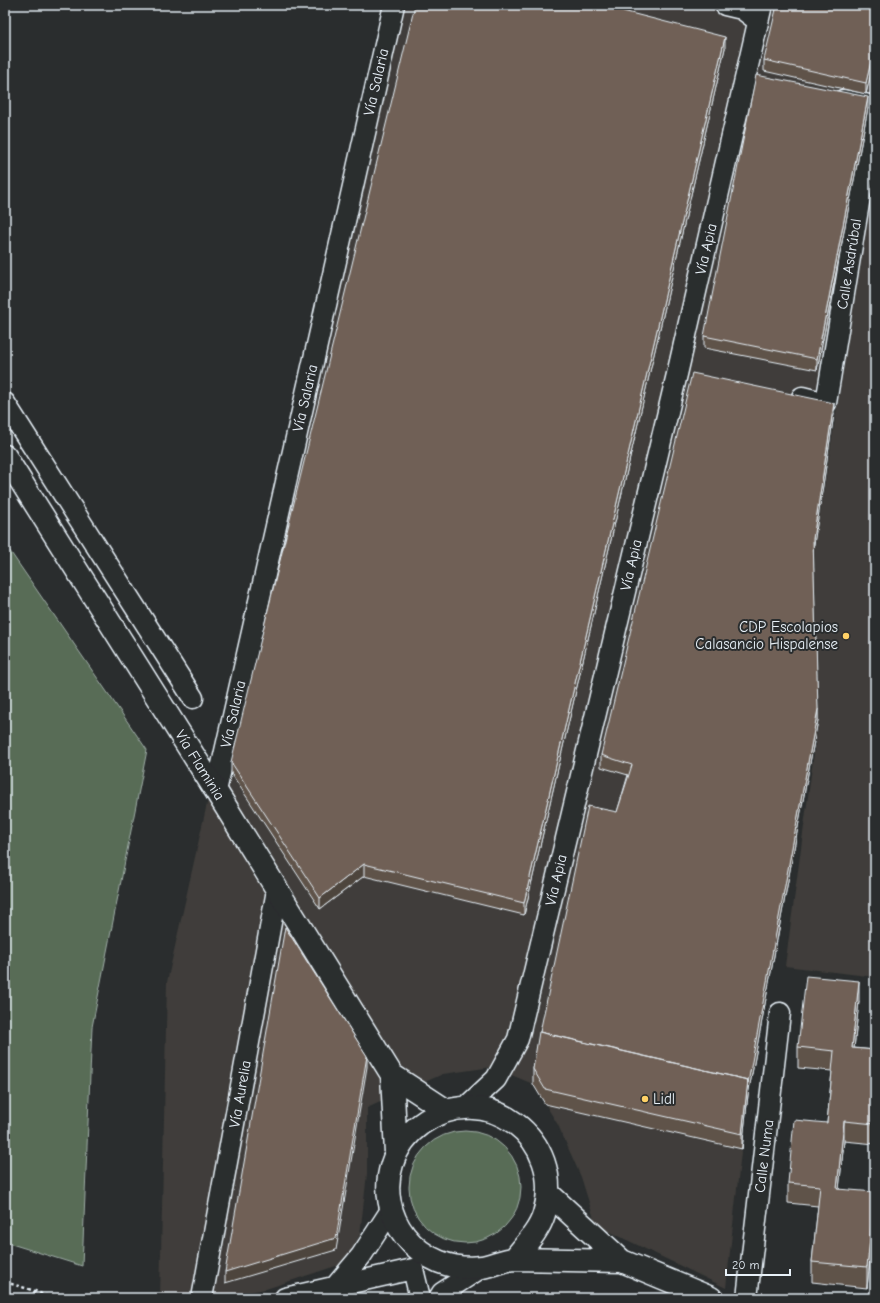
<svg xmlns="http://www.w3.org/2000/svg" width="880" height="1303" viewBox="0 0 880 1303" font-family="'Comic Neue',sans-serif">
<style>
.built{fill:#3f3d3a}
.green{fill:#586c57;stroke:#a0aea8}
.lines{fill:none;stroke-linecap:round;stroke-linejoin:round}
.street-casing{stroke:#e8f1f8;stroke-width:23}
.secondary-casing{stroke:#e8f1f8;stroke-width:25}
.path{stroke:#e8f1f8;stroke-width:2.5;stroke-dasharray:3 3;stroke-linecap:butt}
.street{stroke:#2a2d2e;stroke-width:20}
.secondary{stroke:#2a2d2e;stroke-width:22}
.wall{fill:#5f534a;stroke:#e8f1f8}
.shaded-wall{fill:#4e443c;stroke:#e8f1f8}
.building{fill:#6f6156;stroke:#e8f1f8}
.poi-dot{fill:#ffd166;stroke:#2a2d2e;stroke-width:1.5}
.labels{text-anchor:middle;stroke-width:4;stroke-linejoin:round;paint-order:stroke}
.street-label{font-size:15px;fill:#e8f1f8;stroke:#2a2d2e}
.poi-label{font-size:15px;fill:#e8f1f8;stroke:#2a2d2e;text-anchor:end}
</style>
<rect width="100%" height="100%" fill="#2a2d2e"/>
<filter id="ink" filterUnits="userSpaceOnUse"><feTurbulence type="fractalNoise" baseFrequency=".025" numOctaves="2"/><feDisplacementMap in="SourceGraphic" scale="8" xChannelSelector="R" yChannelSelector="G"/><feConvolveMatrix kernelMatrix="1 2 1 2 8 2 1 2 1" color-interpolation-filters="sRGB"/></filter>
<g filter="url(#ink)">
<path class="built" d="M 386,5 L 875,5 L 875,154 L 860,237 L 814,548 L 875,173 L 875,977 L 785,966 L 818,723 L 760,981 L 726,1288 L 596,1225 L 581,1177 L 558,1125 L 533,1084 L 492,1067 L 443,1074 L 367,1108 L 367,1174 L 360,1235 L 345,1263 L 266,1289 L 220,1298 L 160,1298 L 167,982 Z"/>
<path class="green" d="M 5,544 L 147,750 L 92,1027 L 82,1266 L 5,1242 Z
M409 1187a56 56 0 1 1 112 0a56 56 0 1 1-112 0Z"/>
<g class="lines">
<g class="street-casing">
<path id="street" d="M 725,5 L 742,9 L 758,21
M 802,397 L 826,403 L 875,106 L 843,100
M 5,403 L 193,698
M 216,791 L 394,5
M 466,1107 L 496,1079 L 518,1039 L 678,370 L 762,5
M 413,1269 L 420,1298
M 334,1288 L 361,1256 L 391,1210
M 202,1298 L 277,890
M 285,1298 L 413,1269
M 439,1298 L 442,1293 L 482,1267
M 747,1298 L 780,1013"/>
</g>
<g class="secondary-casing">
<path id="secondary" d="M 5,456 L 216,791 L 392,1075 L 447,1111
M 392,1075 L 396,1153
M 548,1193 L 622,1261 L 711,1298
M 514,1259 C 525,1245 539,1231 544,1214 C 567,1139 485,1077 421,1124 C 407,1134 397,1148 392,1164 C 384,1188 389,1216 405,1236 C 423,1259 452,1271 482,1267 C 493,1265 503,1260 514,1259 L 622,1261"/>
</g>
<path class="path" d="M 5,1282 L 35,1291 L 51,1298
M 30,1298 L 35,1291"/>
<use href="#street" class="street"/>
<use href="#secondary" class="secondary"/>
</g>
<path class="wall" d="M 875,5 L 875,56 L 866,94 L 764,71 L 764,60 Z
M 725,48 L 524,915 L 364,876 L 320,909 L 231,773 L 231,762 Z
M 868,108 L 817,370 L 704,348 L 704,336 Z
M 834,414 L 813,549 L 818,720 L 748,1095 L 742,1149 L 545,1104 L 533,1084 L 533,1069 L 540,1032 L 617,812 L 628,775 L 601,767 L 601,755 Z
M 859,1001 L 854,1048 L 875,1050 L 875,1144 L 844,1141 L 839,1189 L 875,1213 L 867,1288 L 812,1282 L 812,1262 L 818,1206 L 788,1203 L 788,1183 L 827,1123 L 832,1071 L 798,1068 L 798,1047 Z"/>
<path class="shaded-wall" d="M 725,37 L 725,48 L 524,915 L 524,903 Z
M 875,44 L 875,56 L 866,94 L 866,83 Z
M 868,97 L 868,108 L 817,370 L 817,359 Z
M 834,403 L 834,414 L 813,551 L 813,539 Z
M 818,709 L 818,720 L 748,1095 L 742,1149 L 742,1134 L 748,1080 Z
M 364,864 L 364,876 L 320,909 L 320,898 Z
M 859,981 L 859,1001 L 852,1068 L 852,1048 Z
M 367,1056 L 367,1067 L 336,1250 L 225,1283 L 225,1272 Z
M 844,1121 L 844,1141 L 837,1209 L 837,1189 Z
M 875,1192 L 875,1213 L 867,1288 L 867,1267 Z"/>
<path class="building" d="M 415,5 L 599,5 L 725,37 L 524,903 L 364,864 L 320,898 L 231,762 Z
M 777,5 L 875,5 L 875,44 L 866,83 L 764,60 Z
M 756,75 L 868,97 L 817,359 L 704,336 Z
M 692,373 L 834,403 L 813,539 L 818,709 L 748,1083 L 748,1080 L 540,1032 L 588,806 L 617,812 L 632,765 L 601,755 Z
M 285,927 L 367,1056 L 336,1238 L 225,1272 Z
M 806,976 L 859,981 L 852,1048 L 875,1050 L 875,1124 L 844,1121 L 837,1189 L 875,1192 L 867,1267 L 812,1262 L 820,1186 L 788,1183 L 794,1120 L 827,1123 L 834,1051 L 798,1047 Z
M 539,1032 L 748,1080 L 742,1134 L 545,1089 L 533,1069 Z"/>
</g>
<g class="poi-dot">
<circle cx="846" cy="636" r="4"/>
<circle cx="645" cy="1099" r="4"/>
</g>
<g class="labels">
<g class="street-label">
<text transform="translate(376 82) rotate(-77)" y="5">Vía Salaria</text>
<text transform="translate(706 249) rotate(-77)" y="5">Vía Apia</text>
<text transform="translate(849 264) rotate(-81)" y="5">Calle Asdrúbal</text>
<text transform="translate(305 398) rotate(-77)" y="5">Vía Salaria</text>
<text transform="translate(631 565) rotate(-77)" y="5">Vía Apia</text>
<text transform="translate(233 714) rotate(-77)" y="5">Vía Salaria</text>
<text transform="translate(200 765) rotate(58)" y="5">Vía Flaminia</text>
<text transform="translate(556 880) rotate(-77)" y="5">Vía Apia</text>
<text transform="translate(240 1094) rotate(-80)" y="5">Vía Aurelia</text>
<text transform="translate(764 1156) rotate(-83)" y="5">Calle Numa</text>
</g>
<g class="poi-label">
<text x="838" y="632">CDP Escolapios<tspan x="838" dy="17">Calasancio Hispalense</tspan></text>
<text x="653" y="1104" text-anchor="start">Lidl</text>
</g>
</g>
<rect width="880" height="1303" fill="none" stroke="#2a2d2e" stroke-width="20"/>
<rect x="10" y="10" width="860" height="1283" fill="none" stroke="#e8f1f8" stroke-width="1.5" filter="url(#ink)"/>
<path d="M726 1269v6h64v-6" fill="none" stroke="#e8f1f8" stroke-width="2"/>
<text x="732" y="1269" font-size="12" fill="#e8f1f8" stroke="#2a2d2e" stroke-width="3" paint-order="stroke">20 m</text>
</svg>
